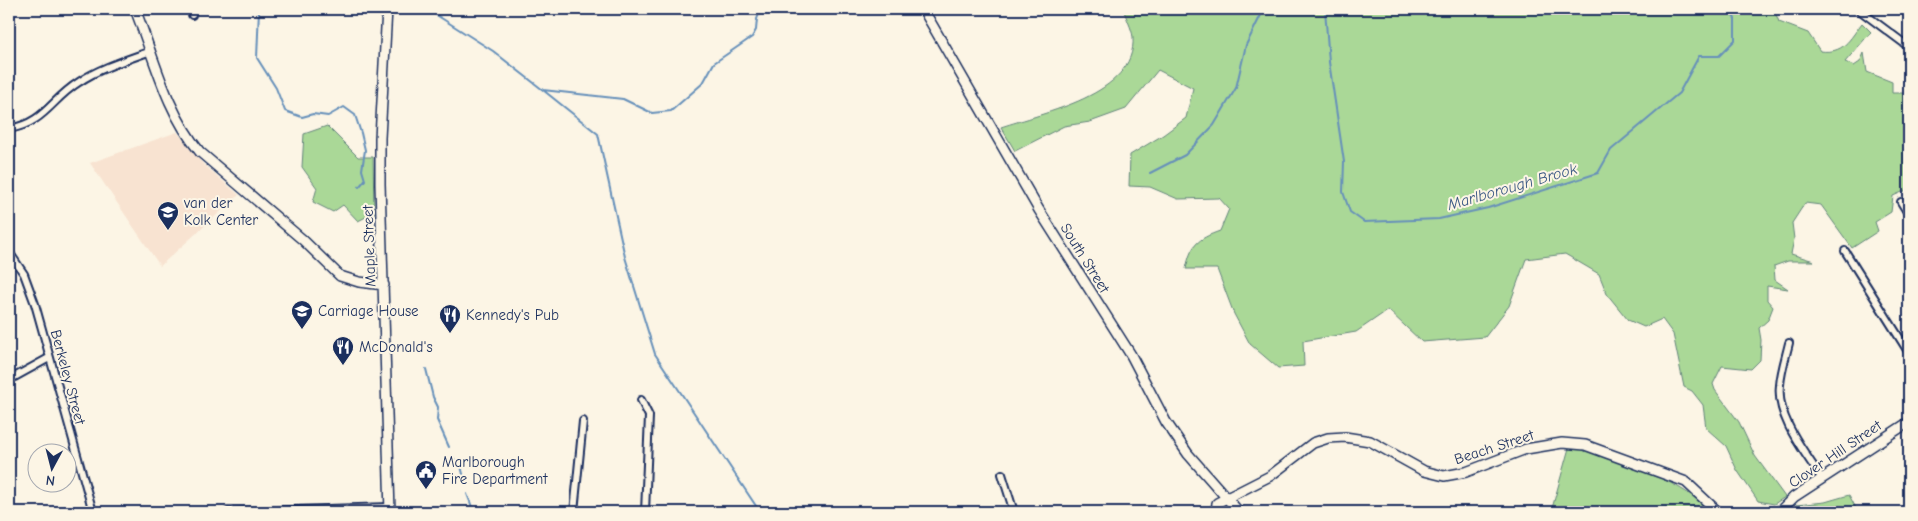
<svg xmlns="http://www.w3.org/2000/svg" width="1918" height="521" viewBox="0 0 1918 521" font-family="'Comic Neue',sans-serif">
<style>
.built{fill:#f8e3d1}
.green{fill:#aad897;stroke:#62847a}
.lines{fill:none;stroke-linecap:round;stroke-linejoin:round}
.stream{stroke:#6690ba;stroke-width:2}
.street-casing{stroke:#1b2f5e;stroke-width:10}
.secondary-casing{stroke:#1b2f5e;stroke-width:12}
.street{stroke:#fcf5e5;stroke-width:6}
.secondary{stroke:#fcf5e5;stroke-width:9}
.labels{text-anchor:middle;stroke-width:4;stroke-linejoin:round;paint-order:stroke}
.poi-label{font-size:15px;fill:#1b2f5e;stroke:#fcf5e5;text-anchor:start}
.street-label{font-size:15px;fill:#1b2f5e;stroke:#fcf5e5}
.water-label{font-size:16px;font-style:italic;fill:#3a5884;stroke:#fcf5e5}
</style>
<rect width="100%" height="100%" fill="#fcf5e5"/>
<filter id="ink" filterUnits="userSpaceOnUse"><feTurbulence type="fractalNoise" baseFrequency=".02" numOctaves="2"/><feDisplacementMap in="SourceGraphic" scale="10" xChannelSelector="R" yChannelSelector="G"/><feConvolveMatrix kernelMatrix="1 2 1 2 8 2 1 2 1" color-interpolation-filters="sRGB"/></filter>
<g filter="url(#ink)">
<path class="built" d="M 177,132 L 202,163 L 239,195 L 160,266 L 90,163 Z"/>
<path class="green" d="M 1123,9 L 1774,9 L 1779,22 L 1808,33 L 1820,51 C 1844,54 1849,40 1862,23 L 1871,32 L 1845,62 L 1854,66 L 1860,62 L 1864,53 L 1867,72 L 1892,82 L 1892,93 L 1909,93 L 1909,189 L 1893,196 L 1891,212 L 1875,222 L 1878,231 L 1852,248 L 1821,205 L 1805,203 L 1792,223 L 1794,239 L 1791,254 L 1814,261 L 1788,261 L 1774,266 L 1775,280 L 1788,289 L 1767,286 L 1767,300 L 1773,307 L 1768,320 L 1759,328 L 1761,340 L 1760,360 L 1751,369 L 1722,366 L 1713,384 L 1715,390 L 1739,422 L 1755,456 L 1785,497 L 1774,504 L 1758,501 L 1737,470 L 1726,446 L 1706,428 L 1703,405 L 1692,391 L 1684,387 L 1673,334 L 1662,319 L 1644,327 L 1628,320 L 1607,294 L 1599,274 L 1565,254 L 1526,259 L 1509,306 L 1485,337 L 1422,342 L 1388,310 L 1356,332 L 1303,341 L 1304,366 L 1278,368 L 1250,344 L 1234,314 L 1217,269 L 1186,269 C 1191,245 1197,239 1220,231 L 1229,209 L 1219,198 L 1178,199 L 1150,187 L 1129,186 L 1130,155 L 1163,135 L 1186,118 L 1193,88 L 1158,70 L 1126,109 L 1090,122 L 1064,126 L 1015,151 L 1001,127 C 1042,113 1137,95 1133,37 C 1132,29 1126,17 1123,9 Z
M 327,126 L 358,157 L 373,157 L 374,213 L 358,221 L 343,205 L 333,212 L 313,202 L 317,188 L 302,167 L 304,134 Z
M 1569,448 C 1588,448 1604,456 1621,462 C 1655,475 1685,486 1711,512 L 1551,512 Z
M 1849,495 L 1858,512 L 1788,512 L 1796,505 L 1825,502 Z"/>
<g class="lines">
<path class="stream" d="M 259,9 L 257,58 L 276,88 L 285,111 L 302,117 L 313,114 L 328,116 L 344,107 L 355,115 L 361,133 L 365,150 L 362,170 L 365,180 L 359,187
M 427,9 L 493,51 L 543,90 L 623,99 L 652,113 L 671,111 L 703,83 L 714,63 L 752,37 L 756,30 L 757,19 L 761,9
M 1325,9 L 1329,62 L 1344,162 L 1343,192 L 1350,212 L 1364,222 L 1439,219 L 1488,208 L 1598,173 L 1611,150 L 1679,93 L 1699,56 L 1719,56 L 1735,40 L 1735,19 L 1730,9
M 543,90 L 598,134 L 625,257 L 655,354 L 760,512
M 1150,173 L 1185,155 L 1214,125 L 1236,88 L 1246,45 L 1264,9
M 426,369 L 433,397 L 438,407 L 437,420 L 449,447
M 452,457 L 461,466 L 465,482
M 467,494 L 474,512"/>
<g class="street-casing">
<path id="street" d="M 191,9 L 192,15
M 1858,9 L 1909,47
M 9,129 C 46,122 50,100 79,82 C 100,68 126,60 151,51
M 1901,202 L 1909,215
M 1845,251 L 1909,353
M 9,252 L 24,274 L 35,304 L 93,512
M 1789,343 C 1786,356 1781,371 1780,385 C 1776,418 1805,452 1822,479
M 9,380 L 49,358
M 641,400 L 649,416 L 645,512
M 1002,474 L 1014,512
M 9,504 L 11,512
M 228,512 L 390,507
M 574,512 L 583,421"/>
</g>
<g class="secondary-casing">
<path id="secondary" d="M 135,9 C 154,57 166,111 200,152 L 303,240 L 340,276 L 359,282 L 384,285
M 387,9 L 380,138 L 380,184 L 390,512
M 923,9 L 1039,210 L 1131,355 L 1166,422 L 1188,454 L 1239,512
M 1216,512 L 1217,503 L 1270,476 L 1313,443 L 1328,438 L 1345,437 L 1370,441 L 1424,471 L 1444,476 L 1466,472 L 1526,449 L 1562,443 L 1585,445 L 1686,482 L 1718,512
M 1779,512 L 1794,497 L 1909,422"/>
</g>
<use href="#street" class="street"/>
<use href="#secondary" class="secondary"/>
</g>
</g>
<defs>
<g id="school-pin" transform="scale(1.125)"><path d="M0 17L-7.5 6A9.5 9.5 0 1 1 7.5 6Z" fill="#1b2f5e" stroke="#fcf5e5"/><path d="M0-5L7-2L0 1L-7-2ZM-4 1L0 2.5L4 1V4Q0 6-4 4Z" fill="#fff"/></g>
<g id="restaurant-pin" transform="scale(1.125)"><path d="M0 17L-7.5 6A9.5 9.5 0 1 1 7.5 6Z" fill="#1b2f5e" stroke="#fcf5e5"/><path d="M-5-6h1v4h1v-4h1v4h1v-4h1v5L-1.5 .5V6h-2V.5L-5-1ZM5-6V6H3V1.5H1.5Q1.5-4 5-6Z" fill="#fff"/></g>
<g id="civic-pin" transform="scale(1.125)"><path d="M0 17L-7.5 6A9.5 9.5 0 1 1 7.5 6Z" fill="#1b2f5e" stroke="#fcf5e5"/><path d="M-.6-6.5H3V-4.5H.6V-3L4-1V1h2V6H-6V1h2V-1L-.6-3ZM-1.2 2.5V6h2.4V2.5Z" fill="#fff"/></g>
</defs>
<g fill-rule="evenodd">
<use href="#school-pin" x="168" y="212"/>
<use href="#school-pin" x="302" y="311"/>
<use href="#restaurant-pin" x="450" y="315"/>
<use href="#restaurant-pin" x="343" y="347"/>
<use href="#civic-pin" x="426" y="471"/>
</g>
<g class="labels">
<g class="poi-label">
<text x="184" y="208">van der<tspan x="184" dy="17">Kolk Center</tspan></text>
<text x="318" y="316">Carriage House</text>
<text x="466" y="320">Kennedy's Pub</text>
<text x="359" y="352">McDonald's</text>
<text x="442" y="467">Marlborough<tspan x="442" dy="17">Fire Department</tspan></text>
</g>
<g class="street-label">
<text transform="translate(369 246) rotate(-92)" y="5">Maple Street</text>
<text transform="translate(1085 258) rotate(58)" y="5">South Street</text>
<text transform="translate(68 377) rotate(75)" y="5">Berkeley Street</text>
<text transform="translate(1494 447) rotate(-18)" y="5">Beach Street</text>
<text transform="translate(1835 454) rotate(-34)" y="5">Clover Hill Street</text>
</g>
<g class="water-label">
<text transform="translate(1512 186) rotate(-16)" y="6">Marlborough Brook</text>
</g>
</g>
<rect width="1918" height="521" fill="none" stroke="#fcf5e5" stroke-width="30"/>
<rect x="15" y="15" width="1888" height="491" fill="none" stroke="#1b2f5e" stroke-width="2" filter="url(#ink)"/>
<g transform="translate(52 468) rotate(187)"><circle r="24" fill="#fcf5e5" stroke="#a2a6af"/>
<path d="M0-4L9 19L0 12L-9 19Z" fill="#1b2f5e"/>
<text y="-8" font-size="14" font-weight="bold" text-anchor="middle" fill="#1b2f5e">N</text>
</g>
</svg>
